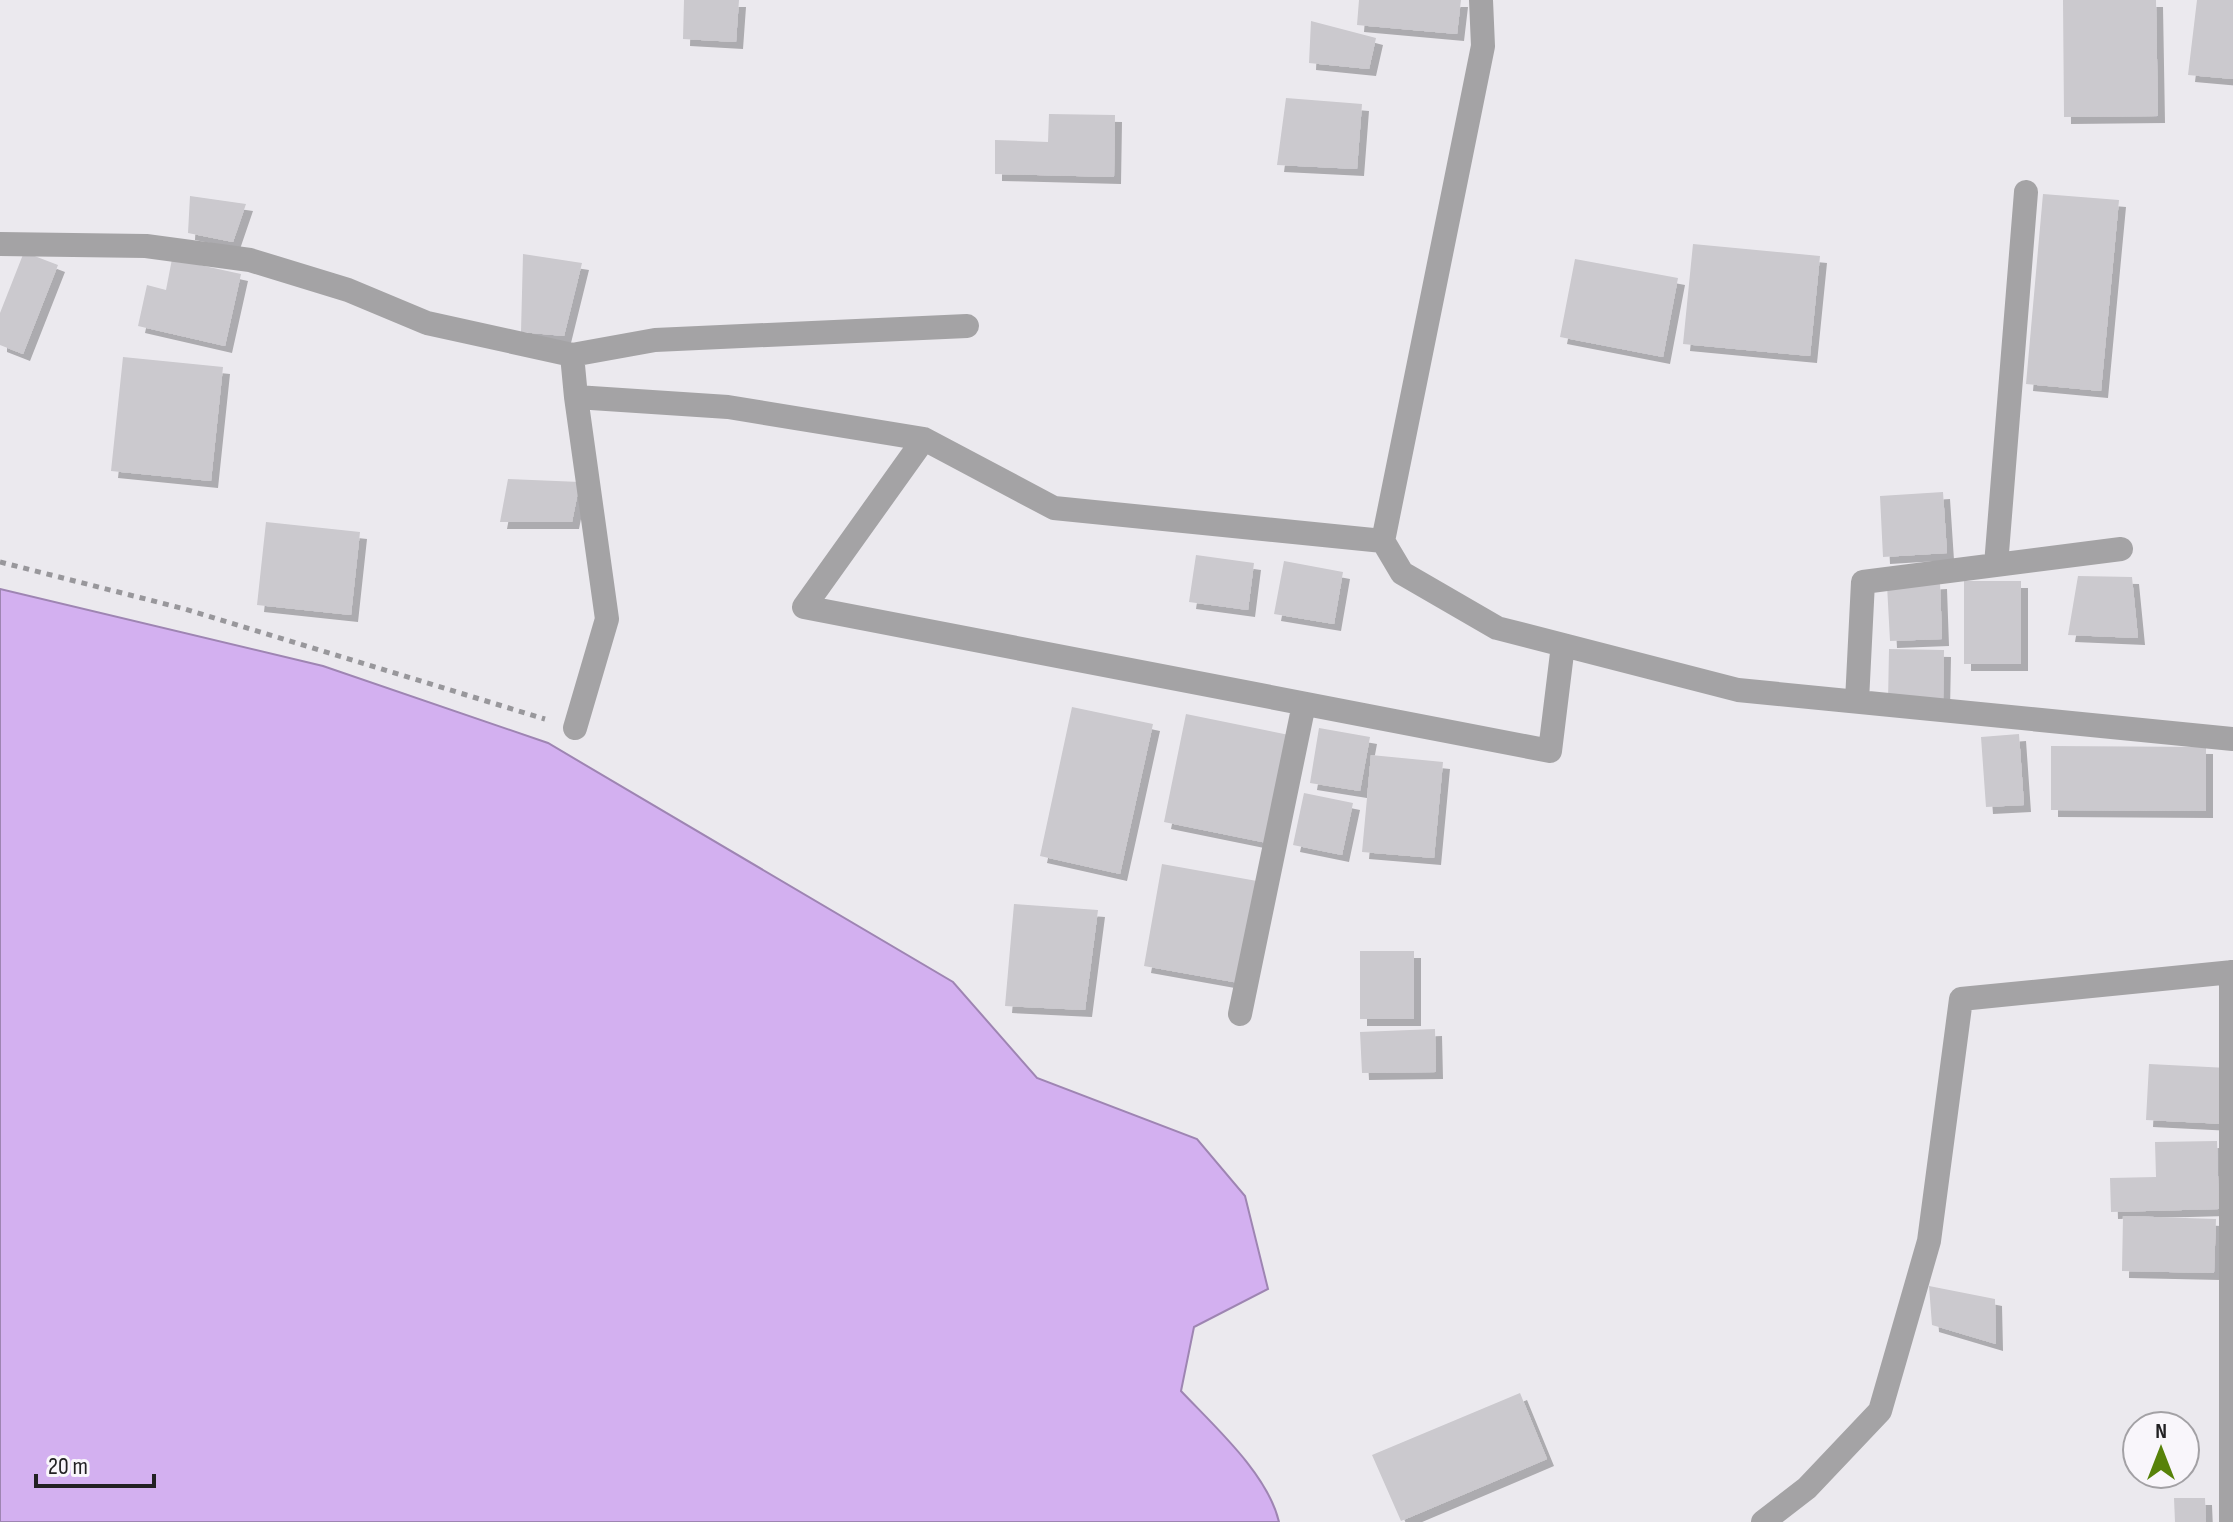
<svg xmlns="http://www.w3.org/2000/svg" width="2233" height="1522" viewBox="0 0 2233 1522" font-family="'Sofia Sans Condensed',sans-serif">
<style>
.water{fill:#d3b0f0;stroke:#9e85b2;stroke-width:2}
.building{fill:#cbc9ce;filter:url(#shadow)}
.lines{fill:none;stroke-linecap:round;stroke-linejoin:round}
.path{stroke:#98979b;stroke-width:5;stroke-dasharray:6 6;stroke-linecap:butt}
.street{stroke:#a4a3a5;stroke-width:24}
</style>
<defs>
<filter id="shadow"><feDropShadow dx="7" dy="7" stdDeviation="0" flood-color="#0004"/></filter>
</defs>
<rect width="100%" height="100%" fill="#ebe9ee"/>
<path class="water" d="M 0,589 L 323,666 L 548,743 L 953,982 L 1037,1078 L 1197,1139 L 1245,1196 L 1268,1289 L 1194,1327 L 1181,1391 C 1214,1426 1268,1474 1279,1522 L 0,1522 Z"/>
<path class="building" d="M 684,0 L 739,0 L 736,42 L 683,39 Z
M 1359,0 L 1461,0 L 1457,34 L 1357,25 Z
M 2063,0 L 2156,0 L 2158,116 L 2064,117 Z
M 2197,0 L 2233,0 L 2233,79 L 2188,75 Z
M 1311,21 L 1376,38 L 1369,69 L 1309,63 Z
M 1286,98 L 1362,104 L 1357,169 L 1277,165 Z
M 1049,114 L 1115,115 L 1114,177 L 995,174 L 995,140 L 1048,142 Z
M 2043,194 L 2119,200 L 2101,391 L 2026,384 Z
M 190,196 L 246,204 L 233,242 L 188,233 Z
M 1693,244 L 1820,256 L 1810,356 L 1683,344 Z
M 24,252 L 58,265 L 23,354 L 0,345 L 0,313 Z
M 523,254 L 582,263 L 564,336 L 521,332 Z
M 172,259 L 241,274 L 225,346 L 138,326 L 147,285 L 166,290 Z
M 1575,259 L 1678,278 L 1663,357 L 1560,337 Z
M 123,357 L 223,367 L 211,481 L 111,471 Z
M 508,479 L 580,482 L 572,522 L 500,522 Z
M 1943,492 L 1947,553 L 1883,557 L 1880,496 Z
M 266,522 L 360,532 L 351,615 L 257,605 Z
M 1196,555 L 1254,563 L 1248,610 L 1189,602 Z
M 1284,561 L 1343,572 L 1334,624 L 1274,614 Z
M 2078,576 L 2132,577 L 2138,638 L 2068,635 Z
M 1964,581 L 2021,581 L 2021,664 L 1964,664 Z
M 1940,582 L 1942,639 L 1890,641 L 1887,585 Z
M 1889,649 L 1944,650 L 1943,703 L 1888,702 Z
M 1072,707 L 1153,724 L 1120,874 L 1040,856 Z
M 1186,714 L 1289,735 L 1267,843 L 1164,822 Z
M 1319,728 L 1370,737 L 1360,791 L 1310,783 Z
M 2019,734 L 2024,805 L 1986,807 L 1981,737 Z
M 2051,746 L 2206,747 L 2206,811 L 2051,810 Z
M 1371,755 L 1443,762 L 1434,858 L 1362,852 Z
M 1304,793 L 1353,803 L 1342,855 L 1293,845 Z
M 1162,864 L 1257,881 L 1239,983 L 1144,966 Z
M 1014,904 L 1098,910 L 1085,1010 L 1005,1006 Z
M 1360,951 L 1414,951 L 1414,1019 L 1360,1019 Z
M 1435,1029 L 1436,1072 L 1362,1073 L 1360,1032 Z
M 2149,1064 L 2228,1068 L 2225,1124 L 2146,1120 Z
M 2217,1141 L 2219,1209 L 2111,1212 L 2110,1178 L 2156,1177 L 2155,1142 Z
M 2123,1216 L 2216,1219 L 2214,1273 L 2122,1271 Z
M 1929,1286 L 1995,1299 L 1996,1344 L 1932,1325 Z
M 1520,1393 L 1547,1459 L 1401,1521 L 1372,1455 Z
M 2174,1498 L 2205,1498 L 2206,1522 L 2175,1522 Z"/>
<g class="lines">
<path class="path" d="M 0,562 L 185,609 L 545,719"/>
<path class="street" d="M 1481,0 L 1483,46 L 1383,541 L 1402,573 L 1497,628 L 1738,690 L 2233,739
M 0,244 L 146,246 L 250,260 L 348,290 L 427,323 L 572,355 L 576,397 L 728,407 L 924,439 L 1054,508 L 1383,541
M 572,355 L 655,340 L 967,326
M 924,439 L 804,607 L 1550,751 L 1563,645
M 1996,565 L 2026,192
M 1857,701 L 1863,582 L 2121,549
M 575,728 L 607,619 L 576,397
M 1240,1014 L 1304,704
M 1763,1522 L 1807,1488 L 1880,1411 L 1929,1241 L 1961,999 L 2233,972
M 2231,1522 L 2231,972"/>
</g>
<g transform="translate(2161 1450)"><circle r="38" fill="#f9f6fb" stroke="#a3a1a5" stroke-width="2"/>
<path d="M0-6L14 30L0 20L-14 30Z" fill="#578209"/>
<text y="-12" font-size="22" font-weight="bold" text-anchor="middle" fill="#222123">N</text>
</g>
<path d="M36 1474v12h118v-12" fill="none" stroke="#222123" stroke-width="4"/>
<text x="48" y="1474" font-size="24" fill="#222123" stroke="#f9f6fb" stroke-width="6" paint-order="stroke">20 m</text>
</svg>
